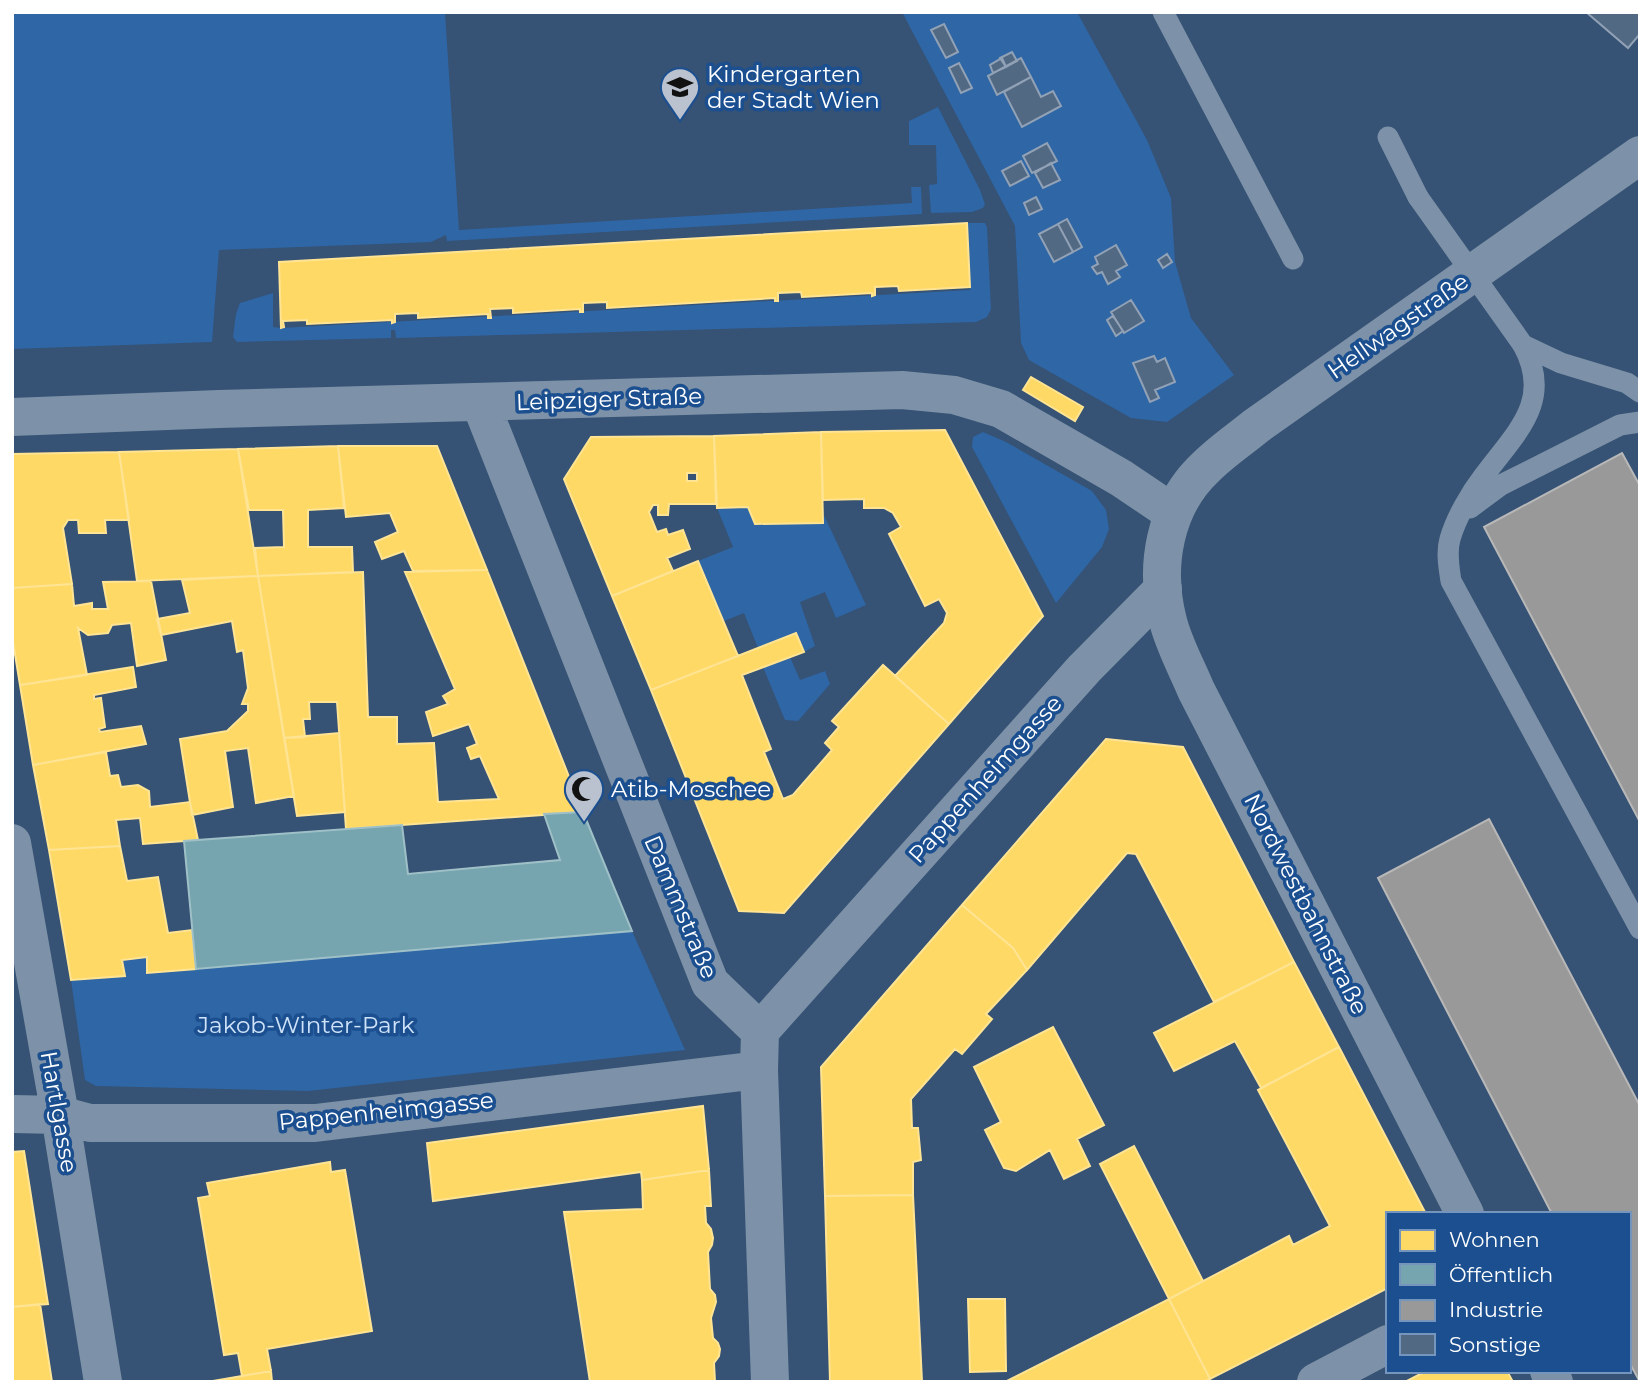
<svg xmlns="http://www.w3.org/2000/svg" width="1652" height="1394" viewBox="0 0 1652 1394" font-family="Montserrat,sans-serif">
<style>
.green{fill:#2f66a5}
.homes{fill:#ffd966;stroke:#ffe494;stroke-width:2;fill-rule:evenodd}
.public{fill:#76a5af;stroke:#9fc0c7;stroke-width:2}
.industry{fill:#999;stroke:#b8b8b8;stroke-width:2}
.building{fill:#526984;stroke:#92a2b6;stroke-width:2}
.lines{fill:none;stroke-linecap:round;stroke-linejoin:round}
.service{stroke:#7d92a8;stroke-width:21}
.minor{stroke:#7d92a8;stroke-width:38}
.tertiary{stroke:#7d92a8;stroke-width:38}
.service-bridge{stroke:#7d92a8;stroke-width:21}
.labels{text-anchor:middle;stroke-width:7;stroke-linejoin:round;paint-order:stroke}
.poi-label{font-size:23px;fill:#fff;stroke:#1b4f8f;text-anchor:start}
.street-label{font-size:23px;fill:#fff;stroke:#1b4f8f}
.park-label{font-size:23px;fill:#cfe3fa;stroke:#1b4f8f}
</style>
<rect width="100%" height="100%" fill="#365274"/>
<path class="green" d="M 12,12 L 445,12 L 459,230 L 912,203 L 911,187 L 921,187 L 922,214 L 447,241 L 446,235 L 431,242 L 219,250 L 212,342 L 12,349 Z
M 902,12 L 1077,12 L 1147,140 L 1171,198 L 1175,262 L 1191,318 L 1234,375 L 1167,422 L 1131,418 L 1029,360 L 1021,343 L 1015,226 Z
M 938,107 L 980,190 L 985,204 L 983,208 L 972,212 L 931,213 L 929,185 L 937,184 L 936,145 L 909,145 L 909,121 Z
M 967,223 L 985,223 L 987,227 L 991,309 L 987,317 L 976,322 L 396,338 L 395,330 L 391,330 L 391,338 L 237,342 L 233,337 L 236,314 L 240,303 L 273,293 L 273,327 L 281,328 L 970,290 Z
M 983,432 L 1006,442 L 1092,491 L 1106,510 L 1109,529 L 1102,547 L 1056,603 L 972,447 L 973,437 Z
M 748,507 L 755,524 L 823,523 L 823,513 L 866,605 L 836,618 L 825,592 L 800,602 L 815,646 L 804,652 L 796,633 L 758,648 L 744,613 L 724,621 L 698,561 L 733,547 L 717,508 Z
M 790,657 L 800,680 L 825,671 L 830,684 L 798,721 L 785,720 L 763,667 Z
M 632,931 L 685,1050 L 308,1091 L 96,1086 L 85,1080 L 71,980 L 125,975 L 122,960 L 147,957 L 148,973 Z"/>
<path class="homes" d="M 967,223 L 970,287 L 899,291 L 898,286 L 875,287 L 875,295 L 872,296 L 872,293 L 802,297 L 801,292 L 778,293 L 778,301 L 775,301 L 775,298 L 607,308 L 607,302 L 583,303 L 583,312 L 580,312 L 580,309 L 513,313 L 513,308 L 490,309 L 491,318 L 488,318 L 488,314 L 418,318 L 418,313 L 395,314 L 395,322 L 392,323 L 392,320 L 307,324 L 307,320 L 283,321 L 284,327 L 281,328 L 279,262 Z
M 1031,377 L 1083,407 L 1075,421 L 1023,390 Z
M 945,430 L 1043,616 L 949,724 L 895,676 L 944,623 L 947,613 L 939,599 L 925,606 L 889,534 L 901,527 L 893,513 L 884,508 L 864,508 L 864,499 L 823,500 L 821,432 Z
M 821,432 L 823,523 L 755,524 L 748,507 L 717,508 L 714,436 Z
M 714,436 L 716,504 L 669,504 L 668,515 L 658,515 L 658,505 L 653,505 L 649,512 L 657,532 L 666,529 L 668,535 L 683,530 L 690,549 L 667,558 L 673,571 L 612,596 L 564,479 L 591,437 ZM 687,473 L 697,473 L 697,481 L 687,481 Z
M 338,446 L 344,508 L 308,510 L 308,547 L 352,547 L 353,572 L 258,576 L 255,548 L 284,547 L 283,510 L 249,510 L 238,449 Z
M 338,446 L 437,446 L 487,570 L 413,571 L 404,551 L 382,559 L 375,542 L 398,532 L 390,513 L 346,517 Z
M 238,449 L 258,576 L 137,581 L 119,452 Z
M 119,452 L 129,520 L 105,520 L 106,533 L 79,533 L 78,520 L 68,520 L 63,528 L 72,584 L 12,588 L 12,454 Z
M 698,561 L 738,656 L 651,690 L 612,596 Z
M 487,570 L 583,812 L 346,829 L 337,702 L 309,702 L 310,719 L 303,719 L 305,737 L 284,738 L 258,576 L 363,572 L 368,717 L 397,717 L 397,744 L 434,743 L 438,802 L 499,799 L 480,756 L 471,759 L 467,748 L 477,744 L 469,724 L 433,736 L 426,712 L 448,704 L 443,696 L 455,689 L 405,572 Z
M 258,576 L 294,796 L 256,803 L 248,748 L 225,751 L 233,807 L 192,815 L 180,739 L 227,731 L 248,711 L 248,704 L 242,704 L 248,688 L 243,650 L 237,652 L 232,621 L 161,635 L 157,619 L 190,613 L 182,580 Z
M 151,581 L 166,660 L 137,666 L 131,623 L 112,625 L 108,633 L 88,635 L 78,628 L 87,675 L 20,685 L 12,636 L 12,588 L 72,584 L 74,606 L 92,603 L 92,609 L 108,609 L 103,582 Z
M 796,633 L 804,652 L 742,675 L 771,749 L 764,752 L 783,799 L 793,795 L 832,750 L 825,743 L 839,727 L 832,721 L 883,665 L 949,724 L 784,913 L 739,911 L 651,690 Z
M 133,667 L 136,687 L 94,695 L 94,699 L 101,698 L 105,727 L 99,729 L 100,732 L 141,726 L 146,744 L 33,765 L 20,685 Z
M 339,733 L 345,812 L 297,816 L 284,738 Z
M 1106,739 L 1183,747 L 1294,962 L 1214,1002 L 1136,854 L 1127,853 L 1027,970 L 1013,948 L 962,905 Z
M 106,752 L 110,776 L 118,775 L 121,787 L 138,785 L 149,791 L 150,807 L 190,802 L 198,840 L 143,844 L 140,818 L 116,820 L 120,846 L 49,850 L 33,765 Z
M 120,846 L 127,881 L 158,877 L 168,933 L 192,930 L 196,969 L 147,973 L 147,957 L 122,960 L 125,976 L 71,980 L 49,850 Z
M 962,905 L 1013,948 L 1027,970 L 986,1014 L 992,1019 L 962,1054 L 955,1049 L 911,1099 L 912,1128 L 918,1128 L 921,1160 L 913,1162 L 913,1195 L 825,1196 L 821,1067 Z
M 1294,962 L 1339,1047 L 1261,1088 L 1235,1041 L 1174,1071 L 1154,1033 Z
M 1053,1027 L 1104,1125 L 1077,1139 L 1090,1166 L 1064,1179 L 1050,1150 L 1016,1171 L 1004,1168 L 985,1130 L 1001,1122 L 974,1067 Z
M 1339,1047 L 1426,1214 L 1388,1214 L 1388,1288 L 1210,1379 L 1169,1299 L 1289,1236 L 1293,1245 L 1330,1226 L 1258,1090 Z
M 703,1106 L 709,1170 L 642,1180 L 641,1172 L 433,1201 L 427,1143 Z
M 1134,1146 L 1203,1281 L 1169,1299 L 1100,1164 Z
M 24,1151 L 48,1304 L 12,1307 L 12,1152 Z
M 330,1162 L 331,1172 L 345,1170 L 372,1331 L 267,1349 L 271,1371 L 242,1376 L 238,1353 L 224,1355 L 198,1198 L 210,1196 L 207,1183 Z
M 709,1170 L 711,1206 L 705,1206 L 706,1223 L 711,1229 L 713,1238 L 712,1245 L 708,1252 L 710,1289 L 715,1295 L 716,1302 L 711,1318 L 713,1338 L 718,1343 L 720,1349 L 719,1356 L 714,1363 L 715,1382 L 590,1382 L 564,1212 L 643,1209 L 642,1180 Z
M 913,1195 L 922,1382 L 830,1382 L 825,1196 Z
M 968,1299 L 1005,1299 L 1006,1371 L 970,1372 Z
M 1169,1299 L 1210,1379 L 1204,1382 L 1005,1382 Z
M 40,1304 L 52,1382 L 12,1382 L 12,1307 Z
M 271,1371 L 272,1382 L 207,1382 L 242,1376 Z
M 1426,1371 L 1507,1371 L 1513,1382 L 1405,1382 Z"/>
<path class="public" d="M 583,812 L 632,931 L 196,969 L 184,841 L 402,825 L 408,874 L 560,860 L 544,814 Z"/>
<path class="industry" d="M 1622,453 L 1640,486 L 1640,822 L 1484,527 Z
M 1489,819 L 1640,1106 L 1640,1382 L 1629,1362 L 1629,1214 L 1552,1214 L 1378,878 Z"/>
<path class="building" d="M 1586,12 L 1640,12 L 1640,34 L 1628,48 Z
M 944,24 L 958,52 L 946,58 L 931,30 Z
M 1012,52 L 1017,61 L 1006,67 L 1000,58 Z
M 1002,58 L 1006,67 L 993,73 L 990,65 Z
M 1021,58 L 1031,77 L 997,95 L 988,76 Z
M 959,63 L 972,88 L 961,93 L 949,68 Z
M 1031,77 L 1041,97 L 1053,91 L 1061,106 L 1022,127 L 1004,92 Z
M 1047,143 L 1057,161 L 1032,173 L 1023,156 Z
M 1021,161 L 1029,176 L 1010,186 L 1002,171 Z
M 1051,163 L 1060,180 L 1043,188 L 1035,173 Z
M 1036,197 L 1042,209 L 1029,215 L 1024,203 Z
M 1067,219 L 1082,247 L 1073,252 L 1058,224 Z
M 1058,224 L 1073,252 L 1054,262 L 1039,234 Z
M 1116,245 L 1127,265 L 1116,271 L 1120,277 L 1108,284 L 1102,272 L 1097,274 L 1092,267 L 1098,264 L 1095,257 Z
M 1167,254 L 1172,262 L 1163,268 L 1158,260 Z
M 1131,300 L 1144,321 L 1124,333 L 1111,312 Z
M 1113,316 L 1123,331 L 1116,336 L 1107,320 Z
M 1154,356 L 1157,362 L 1165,358 L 1175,382 L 1155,390 L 1159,398 L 1150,402 L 1133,363 Z"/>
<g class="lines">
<path class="service" d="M 1163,12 L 1293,259
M 1388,137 L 1418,197
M 1523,345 C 1554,402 1515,433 1483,477 C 1470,494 1456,518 1450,539 C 1446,552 1449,568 1451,581 L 1640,929
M 1523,345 L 1561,363 L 1627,383 L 1640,392
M 1470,508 L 1501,485 L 1620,425 L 1640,422"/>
<path class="minor" d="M 480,402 L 710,983 L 760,1031 L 759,1070 L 770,1382
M 12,417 L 219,409 L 902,390 L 954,395 L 1001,409 L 1121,478 L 1173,513
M 12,843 L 60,1115 L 103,1382
M 760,1031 L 1084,669 L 1163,589
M 12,1114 L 60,1115 L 90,1123 L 315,1123 L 759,1070
M 1316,1382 L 1388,1344"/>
<path class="tertiary" d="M 1465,1214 L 1196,690 C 1187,668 1174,645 1168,621 C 1154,567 1164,506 1206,467 C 1221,452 1239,440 1256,426 L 1640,155
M 1549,1371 L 1554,1382"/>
<path class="service-bridge" d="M 1418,197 L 1523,345"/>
</g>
<defs>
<g id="school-pin" transform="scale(2.0125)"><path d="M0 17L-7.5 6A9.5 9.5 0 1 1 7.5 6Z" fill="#b9c2ce" stroke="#1b4f8f"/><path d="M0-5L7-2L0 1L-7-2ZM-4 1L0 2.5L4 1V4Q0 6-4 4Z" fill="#111"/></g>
<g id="mosque-pin" transform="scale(2.0125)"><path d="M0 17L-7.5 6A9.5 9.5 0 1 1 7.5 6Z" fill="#b9c2ce" stroke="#1b4f8f"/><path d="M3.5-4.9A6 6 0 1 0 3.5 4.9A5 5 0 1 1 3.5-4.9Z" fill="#111"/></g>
</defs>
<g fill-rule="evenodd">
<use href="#school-pin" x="680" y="87"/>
<use href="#mosque-pin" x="584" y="789"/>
</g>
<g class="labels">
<g class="poi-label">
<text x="707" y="82">Kindergarten<tspan x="707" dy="26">der Stadt Wien</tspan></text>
<text x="611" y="797">Atib-Moschee</text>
</g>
<g class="street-label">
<text transform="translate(1398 326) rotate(-35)" y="8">Hellwagstraße</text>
<text transform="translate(609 399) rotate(-2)" y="8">Leipziger Straße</text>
<text transform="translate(985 779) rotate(-48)" y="8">Pappenheimgasse</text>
<text transform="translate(1306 904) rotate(63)" y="8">Nordwestbahnstraße</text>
<text transform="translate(681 907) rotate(67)" y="8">Dammstraße</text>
<text transform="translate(386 1111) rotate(-6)" y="8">Pappenheimgasse</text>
<text transform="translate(59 1112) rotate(80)" y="8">Hartlgasse</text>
</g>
<g class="park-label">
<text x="306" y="1033">Jakob-Winter-Park</text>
</g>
</g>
<rect width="1652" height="1394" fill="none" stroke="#ffffff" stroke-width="28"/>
<rect x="1386" y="1212" width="245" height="161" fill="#1b4f8f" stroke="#7695bc" stroke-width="2"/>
<rect x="1400" y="1230" width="35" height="21" fill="#ffd966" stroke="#7695bc" stroke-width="2"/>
<text x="1449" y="1247" font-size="21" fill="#ffffff">Wohnen</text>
<rect x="1400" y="1264" width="35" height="21" fill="#76a5af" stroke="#7695bc" stroke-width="2"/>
<text x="1449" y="1282" font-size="21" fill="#ffffff">Öffentlich</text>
<rect x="1400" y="1300" width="35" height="21" fill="#999999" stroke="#7695bc" stroke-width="2"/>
<text x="1449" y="1317" font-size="21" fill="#ffffff">Industrie</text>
<rect x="1400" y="1334" width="35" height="21" fill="#526984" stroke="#7695bc" stroke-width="2"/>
<text x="1449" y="1352" font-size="21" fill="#ffffff">Sonstige</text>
</svg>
